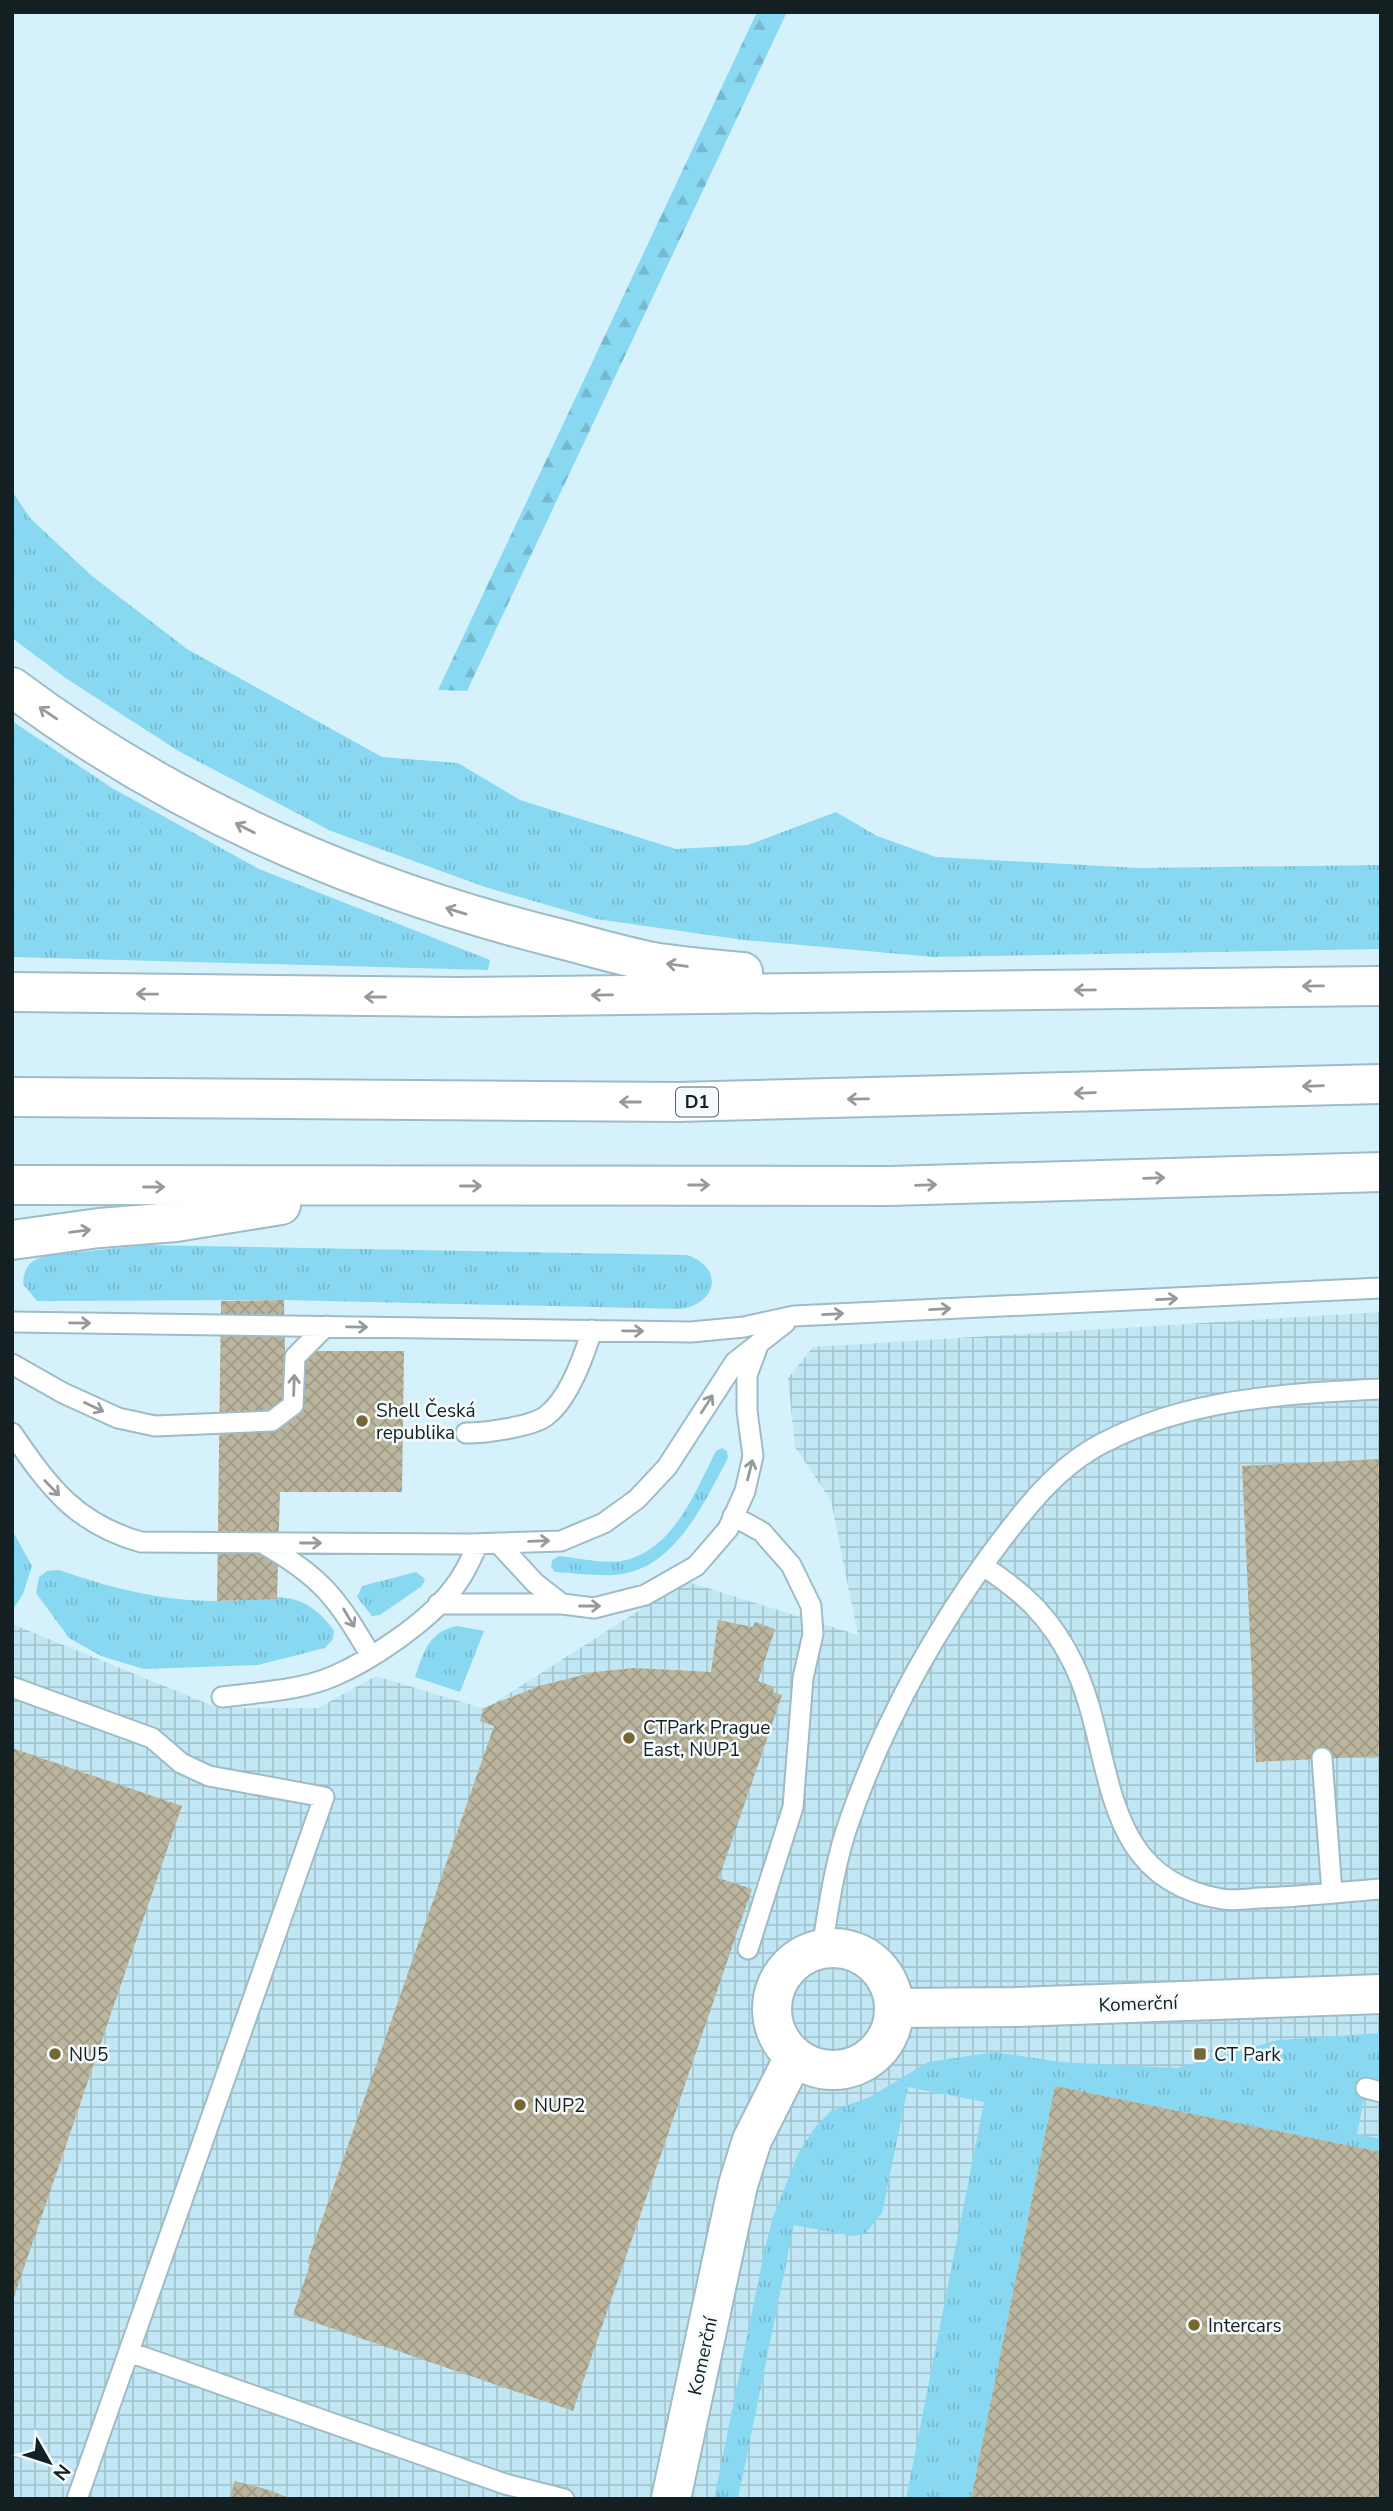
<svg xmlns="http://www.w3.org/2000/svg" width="1393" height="2511" viewBox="0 0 1393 2511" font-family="'Nunito Sans',sans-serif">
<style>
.industrial{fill:url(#industrial-grid)}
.grass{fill:url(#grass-tufts)}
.forest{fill:url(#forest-firs)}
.building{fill:url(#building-cross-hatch)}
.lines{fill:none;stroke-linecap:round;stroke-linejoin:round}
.service-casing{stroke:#9fbbc5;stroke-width:23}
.minor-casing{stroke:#9fbbc5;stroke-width:42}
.motorway-casing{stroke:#9fbbc5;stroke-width:42}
.service{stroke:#fff;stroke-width:19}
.minor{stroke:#fff;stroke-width:38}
.motorway{stroke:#fff;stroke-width:38}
.oneway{stroke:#959a9c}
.poi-dot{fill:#766835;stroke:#f5fbfd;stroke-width:2.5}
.labels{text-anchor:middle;stroke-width:5;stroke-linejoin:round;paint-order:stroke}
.shield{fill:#f5fbfd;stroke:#586164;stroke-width:2}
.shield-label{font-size:18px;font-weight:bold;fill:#141f22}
.poi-label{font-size:19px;fill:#141f22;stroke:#f5fbfd;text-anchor:start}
.street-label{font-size:19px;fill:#141f22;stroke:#f5fbfd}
</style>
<defs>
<pattern id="industrial-grid" width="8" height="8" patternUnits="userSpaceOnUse" patternTransform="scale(1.75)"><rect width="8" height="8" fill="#c1e7f4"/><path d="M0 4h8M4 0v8" fill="none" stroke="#a5c6d1"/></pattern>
<pattern id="grass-tufts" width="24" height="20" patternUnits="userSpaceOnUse" patternTransform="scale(1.75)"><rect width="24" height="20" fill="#89d8f2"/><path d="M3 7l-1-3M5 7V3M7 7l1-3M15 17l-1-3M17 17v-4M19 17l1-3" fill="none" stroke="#75b9cf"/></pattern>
<pattern id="forest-firs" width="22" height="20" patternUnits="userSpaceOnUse" patternTransform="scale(1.75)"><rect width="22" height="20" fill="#89d8f2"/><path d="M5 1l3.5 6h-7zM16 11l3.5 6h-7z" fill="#75b9cf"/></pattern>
<pattern id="building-cross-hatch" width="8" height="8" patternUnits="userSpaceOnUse" patternTransform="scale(1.75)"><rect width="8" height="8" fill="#bbb59d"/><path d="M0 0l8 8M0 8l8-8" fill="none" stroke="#a09b87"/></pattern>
</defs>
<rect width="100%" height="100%" fill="#d5f2fc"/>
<path class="industrial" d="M 1381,1312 L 1381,2499 L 12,2499 L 12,1624 L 218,1708 L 318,1708 L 376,1676 L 485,1709 L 685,1581 L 858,1635 L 831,1501 L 795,1447 L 788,1378 L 813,1347 Z"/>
<path class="grass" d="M 12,491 L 30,518 L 92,576 L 187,649 L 382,757 L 458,763 L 520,800 L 676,849 L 748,845 L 836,812 L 877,836 L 936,857 L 1140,868 L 1381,865 L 1381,949 L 933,957 L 744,940 L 596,919 L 485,887 L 331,831 L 180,752 L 67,679 L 12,638 Z
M 12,721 L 112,788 L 259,869 L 490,960 L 488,970 L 12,957 Z
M 144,1245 L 687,1255 C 725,1268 717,1304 680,1309 L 284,1300 L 37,1301 L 23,1284 C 24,1267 29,1262 44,1256 Z
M 722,1448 L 727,1451 L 728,1458 C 703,1504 675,1570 615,1575 C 596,1576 574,1573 555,1572 L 551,1567 L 552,1560 L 559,1556 C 581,1558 609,1566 630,1559 C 676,1544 696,1490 716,1451 Z
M 12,1530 L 32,1566 L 23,1594 L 12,1611 Z
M 59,1570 C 111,1588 161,1601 217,1601 C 240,1602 270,1594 292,1599 C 310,1603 324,1616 334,1631 L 333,1639 L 325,1648 L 258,1665 L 144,1669 L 101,1656 L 69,1638 L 36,1593 L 39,1577 L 47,1571 Z
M 416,1572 L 425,1579 L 422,1586 L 380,1615 L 372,1616 L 357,1597 L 362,1586 Z
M 457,1626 L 484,1631 L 460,1692 L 415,1677 C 424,1652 428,1632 457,1626 Z
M 1381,2033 L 1381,2092 L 1366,2089 L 1357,2134 L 1381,2139 L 1381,2152 L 1055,2086 L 971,2499 L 906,2499 L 984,2102 L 908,2087 L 882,2213 L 865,2234 L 852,2236 L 794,2225 L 738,2499 L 714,2499 L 765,2248 L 773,2217 L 798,2154 L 816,2126 L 831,2111 L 870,2097 L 928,2062 L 995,2052 L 1060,2062 L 1177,2068 L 1278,2040 Z"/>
<path class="forest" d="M 757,12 L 787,12 L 467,691 L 438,690 Z"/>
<path class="building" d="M 284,1300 L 285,1351 L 404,1351 L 402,1492 L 280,1492 L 277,1599 L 217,1601 L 221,1301 Z
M 1381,1459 L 1381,1756 L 1256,1762 L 1242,1466 Z
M 718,1620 L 753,1627 L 755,1622 L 775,1629 L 758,1681 L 774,1687 L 773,1692 L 782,1695 L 719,1878 L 752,1889 L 573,2411 L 293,2315 L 310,2264 L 307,2263 L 494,1726 L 480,1721 L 484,1708 L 539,1686 L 595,1672 L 634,1668 L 711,1672 Z
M 12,1748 L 182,1806 L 13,2300 L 12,2300 Z
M 1055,2086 L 1381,2152 L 1381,2499 L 971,2499 Z
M 235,2481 L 272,2491 L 291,2499 L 229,2499 Z"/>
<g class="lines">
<g class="service-casing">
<path id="service" d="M 12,1322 L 691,1332 L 744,1327 L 794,1316 L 1381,1288
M 12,1364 L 63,1393 L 118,1418 L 155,1426 L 272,1421 L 293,1405 L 295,1357 L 326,1326
M 12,1433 C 49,1487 76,1524 141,1542 L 471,1544 L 561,1541 L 604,1523 L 637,1499 L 667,1467 L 735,1362 L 785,1323
M 466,1433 C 485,1433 531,1427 546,1416 C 569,1399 584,1356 592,1330
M 733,1516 L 762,1532 L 791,1565 L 811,1606 L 813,1634 L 803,1678 L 793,1807 L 748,1949
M 262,1543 C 322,1577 337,1598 371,1656
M 498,1543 L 535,1583 L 562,1604 L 594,1608 L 645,1595 L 696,1566 L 728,1529 L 745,1491 L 753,1456 L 747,1411 L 747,1375 L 759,1343
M 983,1566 C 1025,1593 1052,1619 1074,1665 C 1116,1753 1095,1878 1222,1899 C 1234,1901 1247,1899 1259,1898 C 1300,1897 1340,1892 1381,1889
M 438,1604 L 562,1604
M 12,1687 L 152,1738 L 181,1763 L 209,1776 L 324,1797 L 77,2499
M 222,1697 C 259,1692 299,1691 334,1676 C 371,1660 426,1623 451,1591 C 463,1577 470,1561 478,1544
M 1322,1758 L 1332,1893
M 822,1948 C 829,1905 835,1860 850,1819 C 883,1724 930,1639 988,1558 C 1020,1515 1054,1468 1103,1443 C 1190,1398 1285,1394 1381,1389
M 1366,2088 L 1381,2092
M 129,2352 L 505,2484 L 564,2499"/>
</g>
<g class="minor-casing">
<path id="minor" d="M772 2009a61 61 0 1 1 122 0a61 61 0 1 1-122 0Z
M 895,2008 L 1016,2007 L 1381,1994
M 671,2499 L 738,2185 L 752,2140 L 794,2057"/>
</g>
<g class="motorway-casing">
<path id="motorway" d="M 12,687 C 176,810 363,890 561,939 C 592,947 622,956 653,962 C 683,967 713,969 743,972
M 12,992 L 459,997 L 1381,986
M 12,1097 L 677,1102 L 1381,1084
M 12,1185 L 890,1186 L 1381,1172
M 12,1240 L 99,1228 L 176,1222 L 281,1205"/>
</g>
<use href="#service" class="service"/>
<use href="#minor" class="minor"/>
<use href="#motorway" class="motorway"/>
</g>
<defs><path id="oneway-shaft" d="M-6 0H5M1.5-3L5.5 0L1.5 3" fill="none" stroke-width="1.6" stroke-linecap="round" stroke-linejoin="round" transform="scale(1.75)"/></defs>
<g class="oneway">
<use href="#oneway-shaft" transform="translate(48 713) rotate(-146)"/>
<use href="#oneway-shaft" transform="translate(245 828) rotate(-153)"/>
<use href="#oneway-shaft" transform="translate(456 911) rotate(-163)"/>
<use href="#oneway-shaft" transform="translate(677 965) rotate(-173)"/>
<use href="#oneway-shaft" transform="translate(1313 986) rotate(179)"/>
<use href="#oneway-shaft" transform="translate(1085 990) rotate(179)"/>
<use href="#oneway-shaft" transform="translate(147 994) rotate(-179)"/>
<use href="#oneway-shaft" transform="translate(602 995) rotate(179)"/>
<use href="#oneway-shaft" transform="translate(375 997) rotate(-180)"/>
<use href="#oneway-shaft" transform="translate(1313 1086) rotate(178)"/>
<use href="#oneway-shaft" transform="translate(1085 1093) rotate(178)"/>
<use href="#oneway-shaft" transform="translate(858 1099) rotate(179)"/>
<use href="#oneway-shaft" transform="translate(630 1102) rotate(-180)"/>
<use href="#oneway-shaft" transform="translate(1154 1178) rotate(-2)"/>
<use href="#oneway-shaft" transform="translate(699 1185)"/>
<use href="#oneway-shaft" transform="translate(926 1185) rotate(-2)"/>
<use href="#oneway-shaft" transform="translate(471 1186)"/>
<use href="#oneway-shaft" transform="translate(154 1187)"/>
<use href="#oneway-shaft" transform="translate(80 1231) rotate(-8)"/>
<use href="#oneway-shaft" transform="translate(1167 1299) rotate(-3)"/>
<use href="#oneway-shaft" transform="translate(940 1309) rotate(-3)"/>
<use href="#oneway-shaft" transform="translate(833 1314) rotate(-3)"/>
<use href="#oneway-shaft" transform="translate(80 1323) rotate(1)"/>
<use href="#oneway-shaft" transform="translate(357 1327) rotate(1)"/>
<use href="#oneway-shaft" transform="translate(633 1331) rotate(1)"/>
<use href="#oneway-shaft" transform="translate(294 1385) rotate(-88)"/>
<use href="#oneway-shaft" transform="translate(707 1404) rotate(-57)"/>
<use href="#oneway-shaft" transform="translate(94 1407) rotate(25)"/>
<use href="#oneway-shaft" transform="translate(750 1470) rotate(-76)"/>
<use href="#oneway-shaft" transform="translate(52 1488) rotate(46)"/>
<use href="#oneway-shaft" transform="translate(539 1541) rotate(-2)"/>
<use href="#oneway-shaft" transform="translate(311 1543)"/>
<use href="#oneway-shaft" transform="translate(590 1606)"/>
<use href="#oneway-shaft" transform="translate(349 1618) rotate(59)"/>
</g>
<g class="poi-dot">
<circle cx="362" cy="1421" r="7"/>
<circle cx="629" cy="1738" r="7"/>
<circle cx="55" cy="2054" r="7"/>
<rect x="1193" y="2047" width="14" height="14" rx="3.5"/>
<circle cx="520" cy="2105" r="7"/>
<circle cx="1194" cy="2325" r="7"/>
</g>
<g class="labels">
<rect class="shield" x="676" y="1087.5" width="42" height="29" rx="5"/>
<g class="shield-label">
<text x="697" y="1108">D1</text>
</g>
<g class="poi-label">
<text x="376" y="1417">Shell Česká<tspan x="376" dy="22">republika</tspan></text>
<text x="643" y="1734">CTPark Prague<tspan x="643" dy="22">East, NUP1</tspan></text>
<text x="69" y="2061">NU5</text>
<text x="1214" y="2061">CT Park</text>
<text x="534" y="2112">NUP2</text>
<text x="1208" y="2332">Intercars</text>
</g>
<g class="street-label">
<text transform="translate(1138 2003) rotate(-2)" y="7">Komerční</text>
<text transform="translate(702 2356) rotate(-78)" y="7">Komerční</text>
</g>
</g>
<rect width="1393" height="2511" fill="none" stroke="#141f22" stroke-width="28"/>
<g transform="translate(49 2462) rotate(129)" stroke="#f5fbfd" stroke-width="5" paint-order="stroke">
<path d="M0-5L12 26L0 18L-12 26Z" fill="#141f22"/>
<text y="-10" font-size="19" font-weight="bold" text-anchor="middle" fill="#141f22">N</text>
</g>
</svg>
